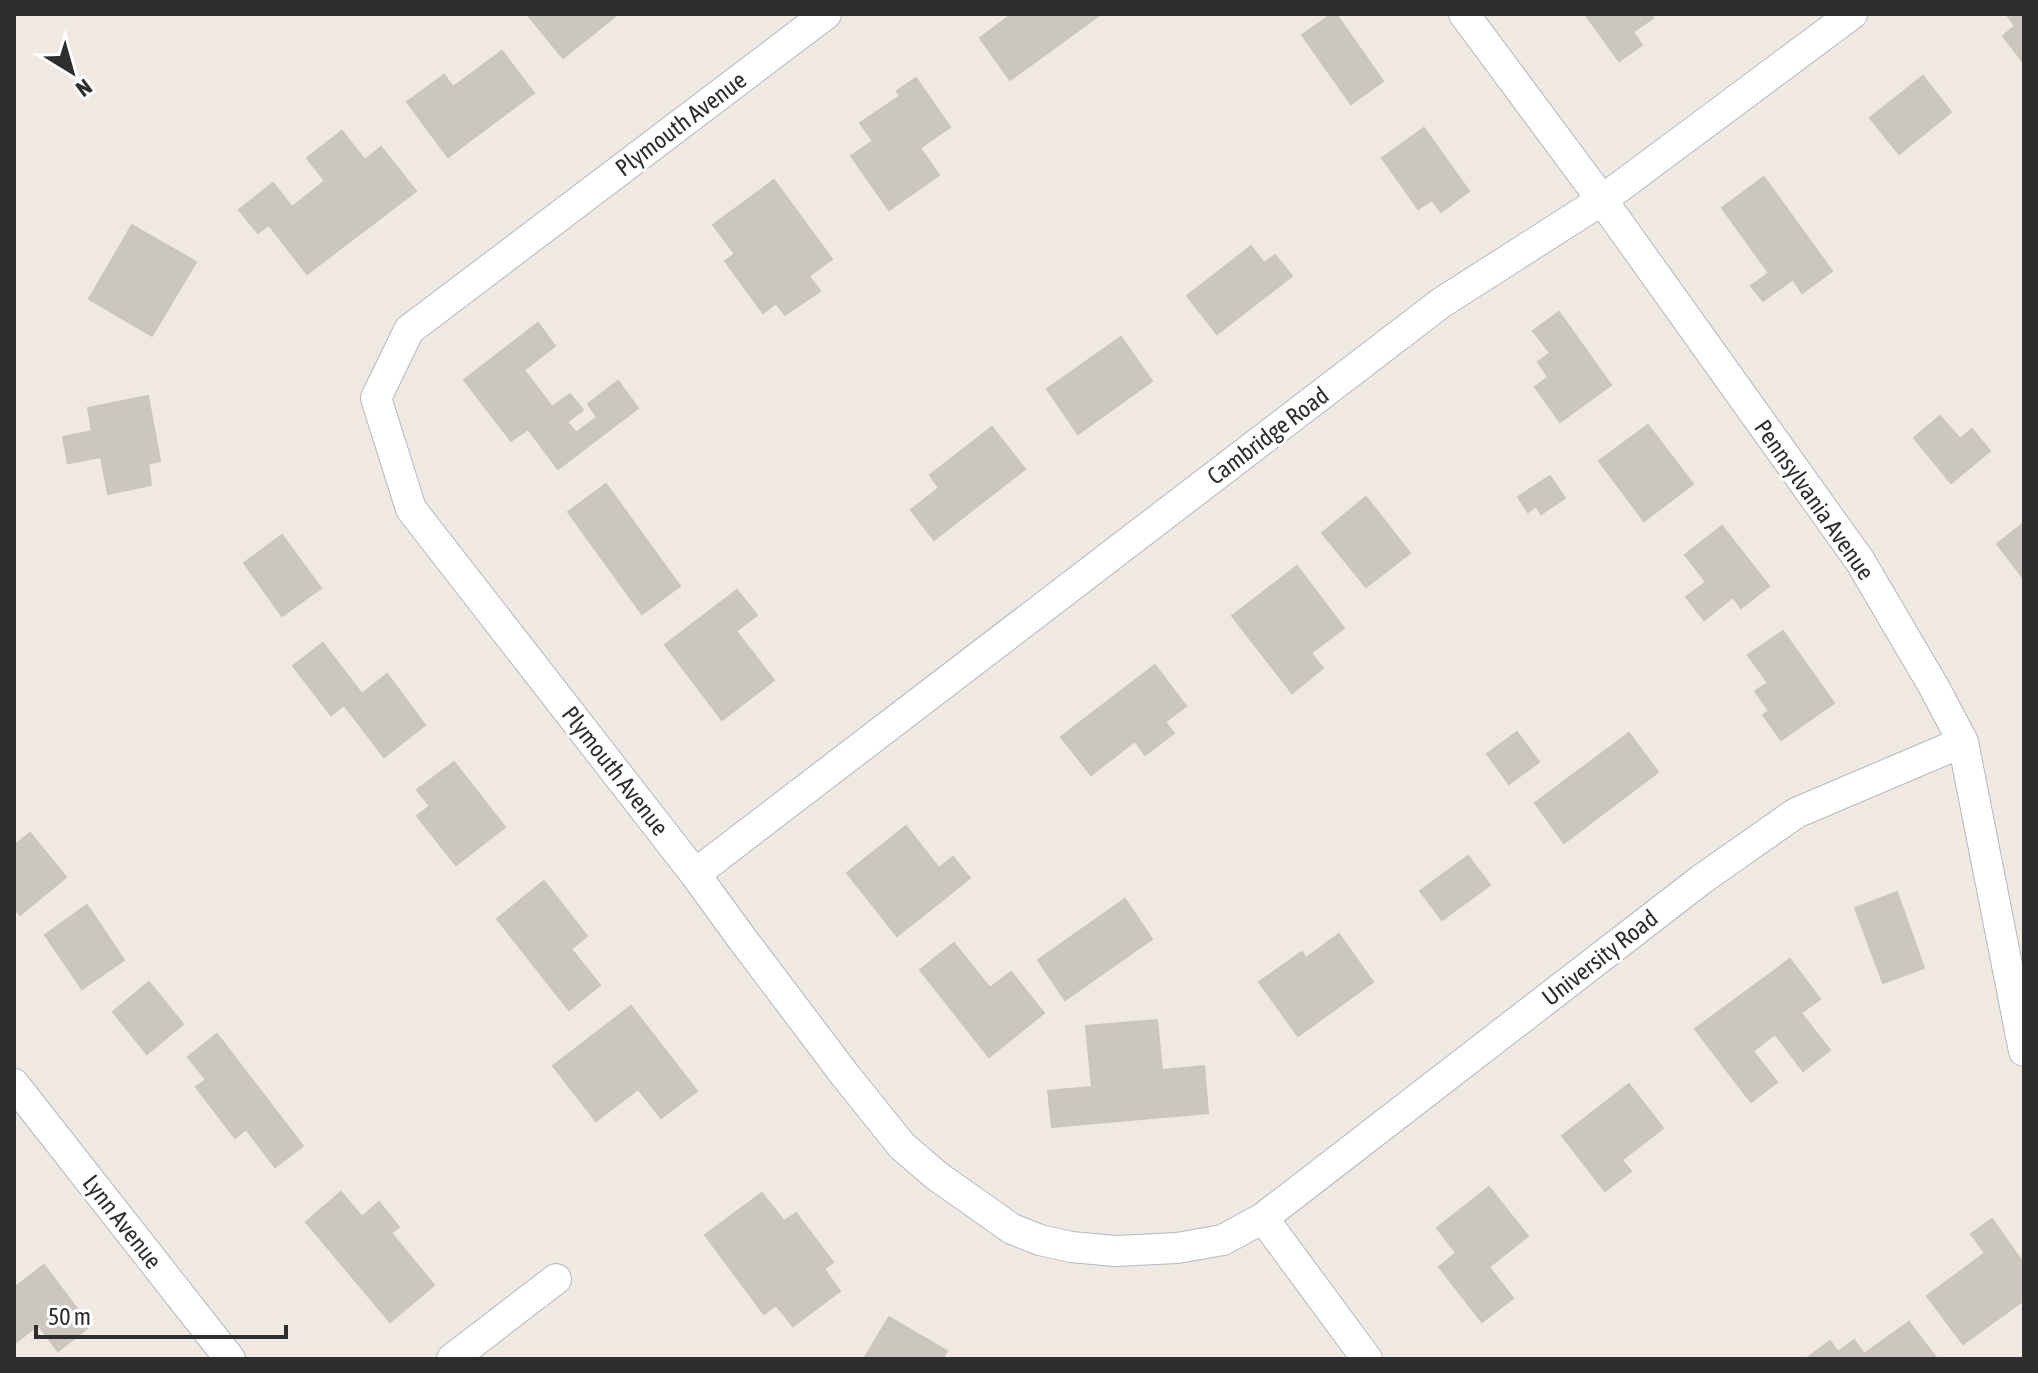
<svg xmlns="http://www.w3.org/2000/svg" width="2038" height="1373" viewBox="0 0 2038 1373" font-family="'Asap Condensed',sans-serif">
<style>
.building{fill:#cbc7bf;stroke:#cbc5ba;stroke-width:2}
.lines{fill:none;stroke-linecap:round;stroke-linejoin:round}
.street-casing{stroke:#b4b7c1;stroke-width:32}
.street{stroke:#fff;stroke-width:30}
.labels{text-anchor:middle;stroke-width:6;stroke-linejoin:round;paint-order:stroke}
.street-label{font-size:24px;fill:#2e2e2e;stroke:#fff}
</style>
<rect width="100%" height="100%" fill="#efe9e1"/>
<path class="building" d="M 527,14 L 618,14 L 563,58 Z
M 1012,14 L 1101,14 L 1010,80 L 980,38 Z
M 1332,14 L 1336,14 L 1383,81 L 1351,104 L 1302,35 Z
M 1585,14 L 1650,14 L 1653,18 L 1633,32 L 1642,45 L 1619,61 Z
M 2008,14 L 2024,14 L 2024,63 L 2003,36 L 2015,26 L 2007,15 Z
M 502,51 L 534,93 L 448,157 L 407,102 L 444,75 L 453,87 Z
M 1923,76 L 1951,112 L 1899,154 L 1870,118 Z
M 916,78 L 950,127 L 920,148 L 939,175 L 889,210 L 851,156 L 873,141 L 860,123 L 900,96 L 897,91 Z
M 1424,128 L 1469,191 L 1441,212 L 1432,200 L 1418,209 L 1382,158 Z
M 342,131 L 365,160 L 381,147 L 416,191 L 307,274 L 269,225 L 258,233 L 239,210 L 273,183 L 292,207 L 325,181 L 307,158 Z
M 1764,177 L 1832,271 L 1802,293 L 1793,279 L 1763,301 L 1751,286 L 1769,273 L 1722,208 Z
M 774,180 L 832,259 L 809,276 L 820,291 L 785,315 L 776,303 L 763,313 L 725,261 L 735,254 L 713,225 Z
M 132,225 L 196,262 L 152,336 L 89,299 Z
M 1251,246 L 1264,263 L 1275,255 L 1292,276 L 1217,334 L 1187,296 Z
M 1559,312 L 1611,385 L 1560,422 L 1535,387 L 1548,377 L 1538,362 L 1550,353 L 1533,331 Z
M 538,323 L 555,346 L 524,370 L 552,407 L 570,394 L 583,410 L 567,422 L 576,433 L 597,417 L 588,404 L 618,381 L 638,408 L 558,469 L 528,429 L 511,441 L 464,380 Z
M 1121,337 L 1152,381 L 1078,434 L 1047,389 Z
M 148,396 L 160,461 L 148,464 L 151,485 L 108,494 L 101,457 L 68,463 L 63,437 L 92,431 L 88,408 Z
M 1940,416 L 1960,439 L 1972,429 L 1990,451 L 1951,483 L 1914,438 Z
M 1648,425 L 1693,484 L 1644,521 L 1599,461 Z
M 992,427 L 1025,469 L 934,540 L 911,510 L 939,488 L 930,475 Z
M 1550,476 L 1565,498 L 1541,514 L 1536,506 L 1528,512 L 1518,497 Z
M 606,484 L 680,586 L 642,614 L 568,512 Z
M 1366,497 L 1410,553 L 1366,587 L 1322,533 Z
M 2024,523 L 2024,579 L 1997,544 Z
M 1722,526 L 1769,586 L 1741,608 L 1733,597 L 1704,620 L 1686,597 L 1706,582 L 1685,555 Z
M 282,535 L 321,588 L 282,616 L 244,563 Z
M 1297,566 L 1344,628 L 1311,653 L 1323,668 L 1292,693 L 1232,616 Z
M 737,590 L 757,615 L 736,631 L 774,680 L 722,720 L 665,645 Z
M 1783,631 L 1834,703 L 1781,740 L 1763,715 L 1769,711 L 1755,691 L 1768,683 L 1748,655 Z
M 323,643 L 362,694 L 387,674 L 425,725 L 384,757 L 344,705 L 331,715 L 293,666 Z
M 1155,665 L 1186,706 L 1165,722 L 1174,733 L 1145,755 L 1135,741 L 1091,775 L 1061,737 Z
M 1517,732 L 1539,762 L 1509,784 L 1487,754 Z
M 1629,733 L 1658,772 L 1564,843 L 1535,803 Z
M 454,762 L 505,827 L 456,865 L 417,816 L 430,806 L 417,790 Z
M 906,826 L 939,868 L 953,857 L 970,878 L 897,936 L 847,873 Z
M 30,833 L 66,877 L 20,915 L 14,908 L 14,846 Z
M 1468,856 L 1490,885 L 1442,920 L 1420,891 Z
M 544,881 L 587,936 L 571,949 L 600,985 L 569,1010 L 497,919 Z
M 1897,892 L 1924,968 L 1883,983 L 1855,908 Z
M 1125,899 L 1152,939 L 1065,1000 L 1038,960 Z
M 87,905 L 124,960 L 82,989 L 45,935 Z
M 1339,934 L 1373,982 L 1298,1036 L 1259,982 L 1302,952 L 1306,958 Z
M 954,943 L 990,988 L 1011,972 L 1044,1013 L 989,1057 L 920,970 Z
M 1790,959 L 1820,999 L 1801,1013 L 1830,1050 L 1803,1071 L 1775,1034 L 1753,1051 L 1777,1082 L 1751,1102 L 1695,1029 Z
M 149,982 L 183,1024 L 147,1054 L 113,1012 Z
M 631,1006 L 697,1091 L 661,1118 L 638,1089 L 596,1121 L 553,1066 Z
M 1157,1020 L 1162,1070 L 1204,1066 L 1208,1113 L 1052,1127 L 1048,1091 L 1092,1087 L 1086,1026 Z
M 217,1034 L 303,1146 L 275,1167 L 246,1129 L 235,1138 L 196,1087 L 206,1080 L 188,1057 Z
M 1629,1084 L 1663,1128 L 1622,1160 L 1631,1171 L 1605,1191 L 1562,1136 Z
M 1489,1187 L 1528,1236 L 1489,1267 L 1513,1298 L 1482,1322 L 1439,1267 L 1456,1253 L 1437,1228 Z
M 341,1192 L 362,1217 L 379,1202 L 399,1227 L 391,1233 L 434,1285 L 390,1322 L 306,1222 Z
M 762,1193 L 784,1221 L 796,1213 L 833,1262 L 824,1269 L 840,1291 L 793,1326 L 776,1305 L 764,1314 L 705,1235 Z
M 1992,1219 L 2024,1264 L 2024,1300 L 1963,1344 L 1927,1296 L 1985,1253 L 1971,1234 Z
M 44,1265 L 90,1326 L 58,1351 L 38,1325 L 14,1344 L 14,1288 Z
M 889,1317 L 947,1351 L 942,1359 L 864,1359 Z
M 1909,1322 L 1937,1359 L 1806,1359 L 1830,1341 L 1838,1352 L 1854,1340 L 1864,1354 Z"/>
<g class="lines">
<g class="street-casing">
<path id="street" d="M 826,14 L 409,330 L 376,398 L 411,509 L 695,874 L 743,940 L 845,1075 L 902,1146 L 937,1176 L 1012,1229 L 1040,1240 L 1071,1247 L 1116,1251 L 1177,1248 L 1223,1240 L 1263,1218 L 1702,879 L 1796,813 L 1963,742
M 1464,14 L 1602,200 L 1860,561 L 1934,687 L 1963,742 L 2024,1051
M 695,874 L 1441,303 L 1602,200 L 1852,14
M 14,1084 L 230,1359
M 1263,1218 L 1367,1359
M 452,1359 L 556,1279"/>
</g>
<use href="#street" class="street"/>
</g>
<g class="labels">
<g class="street-label">
<text transform="translate(681 124) rotate(-37)" y="8">Plymouth Avenue</text>
<text transform="translate(1268 436) rotate(-37)" y="8">Cambridge Road</text>
<text transform="translate(1814 500) rotate(55)" y="8">Pennsylvania Avenue</text>
<text transform="translate(615 771) rotate(52)" y="8">Plymouth Avenue</text>
<text transform="translate(1600 958) rotate(-38)" y="8">University Road</text>
<text transform="translate(122 1222) rotate(52)" y="8">Lynn Avenue</text>
</g>
</g>
<rect width="2038" height="1373" fill="none" stroke="#2e2e2e" stroke-width="32"/>
<g transform="translate(72 72) rotate(143)" stroke="#ffffff" stroke-width="6" paint-order="stroke">
<path d="M0-6L14 30L0 20L-14 30Z" fill="#2e2e2e"/>
<text y="-12" font-size="22" font-weight="bold" text-anchor="middle" fill="#2e2e2e">N</text>
</g>
<path d="M36 1325v12h250v-12" fill="none" stroke="#2e2e2e" stroke-width="4"/>
<text x="48" y="1325" font-size="24" fill="#2e2e2e" stroke="#ffffff" stroke-width="6" paint-order="stroke">50 m</text>
</svg>
